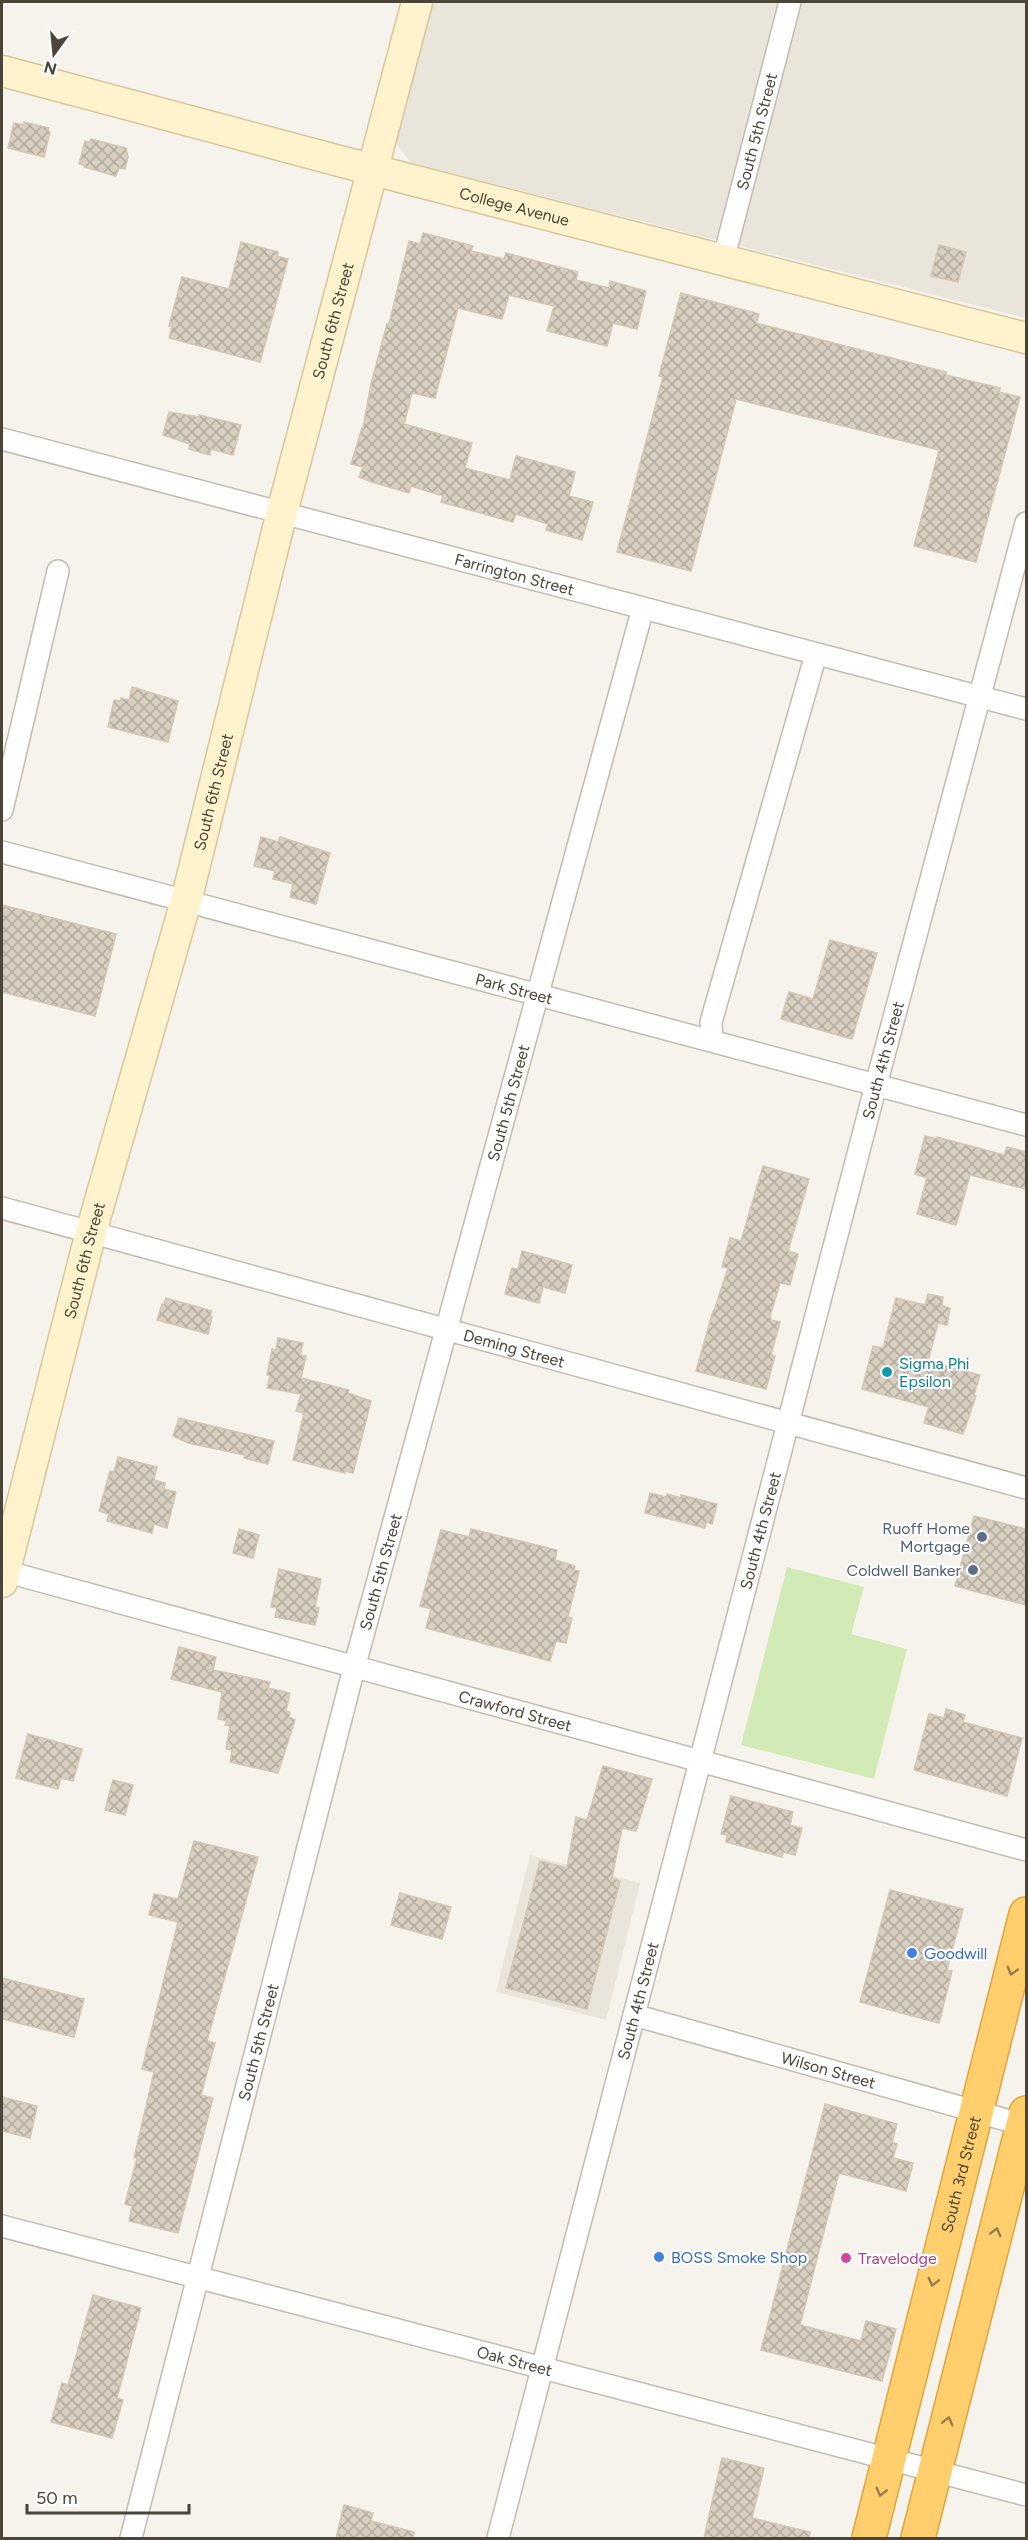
<svg xmlns="http://www.w3.org/2000/svg" width="1028" height="2540" viewBox="0 0 1028 2540" font-family="Figtree,sans-serif">
<style>
.residential{fill:#eae5da}
.grass{fill:#d2eab5}
.building{fill:url(#building-cross-hatch);stroke:#d3c7b4;stroke-width:1.5}
.lines{fill:none;stroke-linecap:round;stroke-linejoin:round}
.street-casing{stroke:#c2bbae;stroke-width:24}
.secondary-casing{stroke:#d6c79b;stroke-width:33}
.highway-casing{stroke:#e0a43c;stroke-width:36}
.street{stroke:#fff;stroke-width:21}
.secondary{stroke:#fff3cd;stroke-width:30}
.highway{stroke:#ffcf6e;stroke-width:33}
.oneway{stroke:#937c4e}
.culture-dot{fill:#0f9aa8;stroke:#fff;stroke-width:2}
.service-dot{fill:#5c6f8a;stroke:#fff;stroke-width:2}
.shop-dot{fill:#3f7fe0;stroke:#fff;stroke-width:2}
.hotel-dot{fill:#d1479c;stroke:#fff;stroke-width:2}
.labels{text-anchor:middle;stroke-width:4.5;stroke-linejoin:round;paint-order:stroke}
.street-label{font-size:16px;fill:#4b4439;stroke:#fff}
.culture-label{font-size:16px;fill:#0d838f;stroke:#fff;text-anchor:start}
.service-label{font-size:16px;fill:#4e5e75;stroke:#fff;text-anchor:end}
.shop-label{font-size:16px;fill:#366cbe;stroke:#fff;text-anchor:start}
.hotel-label{font-size:16px;fill:#b23c85;stroke:#fff;text-anchor:start}
</style>
<defs>
<pattern id="building-cross-hatch" width="8" height="8" patternUnits="userSpaceOnUse" patternTransform="scale(1.5)"><rect width="8" height="8" fill="#d8cfc1"/><path d="M0 0l8 8M0 8l8-8" fill="none" stroke="#b1aa9e"/></pattern>
</defs>
<rect width="100%" height="100%" fill="#f6f3ec"/>
<path class="residential" d="M 433,2 L 1026,2 L 1026,318 L 411,163 L 396,143 Z
M 530,1855 L 640,1883 L 606,2020 L 496,1992 Z"/>
<path class="grass" d="M 787,1567 L 864,1587 L 851,1634 L 907,1649 L 874,1779 L 741,1745 Z"/>
<path class="building" d="M 24,122 L 49,128 L 48,131 L 50,132 L 44,157 L 8,148 L 14,123 L 23,125 Z
M 91,139 L 126,148 L 128,157 L 125,169 L 119,168 L 116,176 L 84,167 L 84,165 L 79,164 L 85,141 L 90,142 Z
M 423,233 L 473,246 L 471,251 L 504,259 L 506,253 L 578,272 L 576,280 L 609,288 L 610,281 L 646,291 L 637,329 L 613,323 L 607,346 L 547,331 L 554,306 L 509,295 L 502,319 L 458,308 L 435,398 L 412,393 L 404,424 L 472,443 L 465,468 L 510,480 L 516,456 L 575,472 L 569,496 L 593,502 L 582,540 L 546,530 L 548,524 L 516,514 L 513,522 L 441,502 L 443,496 L 411,486 L 409,493 L 372,482 L 359,477 L 363,467 L 351,464 L 362,428 L 363,428 L 371,384 L 387,324 L 389,324 L 409,241 L 420,244 Z
M 241,242 L 278,252 L 277,256 L 288,259 L 260,362 L 169,338 L 172,326 L 169,326 L 182,277 L 229,289 Z
M 939,245 L 966,252 L 958,282 L 931,276 Z
M 681,293 L 759,314 L 756,323 L 946,372 L 946,375 L 1000,388 L 999,392 L 1020,397 L 976,562 L 914,546 L 939,450 L 736,399 L 691,571 L 617,552 L 663,377 L 659,376 Z
M 169,412 L 199,417 L 199,415 L 241,425 L 233,455 L 211,449 L 210,455 L 189,449 L 190,444 L 163,435 Z
M 132,687 L 178,701 L 168,742 L 108,727 L 114,700 L 121,701 L 121,698 L 129,700 Z
M 261,837 L 278,842 L 280,837 L 330,853 L 316,904 L 290,897 L 293,884 L 273,879 L 275,871 L 254,866 Z
M 2,905 L 116,934 L 95,1016 L 2,992 Z
M 830,940 L 877,953 L 852,1039 L 781,1019 L 789,992 L 813,999 Z
M 925,1136 L 937,1139 L 937,1137 L 1004,1155 L 1007,1147 L 1026,1152 L 1026,1189 L 970,1175 L 956,1225 L 917,1214 L 927,1178 L 915,1174 Z
M 763,1166 L 809,1179 L 788,1251 L 798,1254 L 790,1285 L 780,1283 L 770,1316 L 771,1320 L 780,1322 L 771,1355 L 775,1356 L 766,1389 L 696,1371 L 713,1311 L 714,1311 L 728,1268 L 722,1267 L 730,1238 L 741,1241 Z
M 522,1251 L 572,1265 L 565,1293 L 543,1287 L 539,1303 L 505,1294 L 512,1268 L 518,1269 Z
M 928,1294 L 943,1297 L 942,1306 L 950,1308 L 947,1325 L 938,1323 L 928,1361 L 980,1375 L 974,1395 L 976,1396 L 963,1434 L 924,1423 L 929,1407 L 862,1389 L 873,1346 L 883,1348 L 896,1298 L 925,1305 Z
M 166,1298 L 212,1311 L 210,1316 L 212,1317 L 208,1334 L 157,1320 L 162,1304 L 164,1304 Z
M 278,1338 L 303,1343 L 300,1355 L 306,1356 L 301,1378 L 349,1390 L 348,1393 L 371,1401 L 353,1473 L 345,1471 L 345,1473 L 293,1460 L 304,1413 L 296,1411 L 301,1394 L 267,1388 L 270,1376 L 267,1375 L 272,1349 L 276,1350 Z
M 179,1418 L 274,1441 L 268,1464 L 244,1458 L 245,1455 L 188,1443 L 173,1436 Z
M 118,1457 L 157,1467 L 154,1480 L 165,1483 L 164,1489 L 176,1492 L 167,1528 L 154,1524 L 152,1533 L 107,1521 L 109,1514 L 99,1511 L 110,1471 L 114,1472 Z
M 650,1493 L 666,1497 L 667,1494 L 681,1498 L 681,1495 L 717,1504 L 712,1524 L 706,1522 L 705,1528 L 645,1513 Z
M 974,1516 L 1026,1529 L 1026,1605 L 955,1586 Z
M 239,1529 L 259,1535 L 253,1558 L 233,1553 Z
M 471,1529 L 557,1550 L 555,1560 L 575,1566 L 574,1570 L 579,1571 L 568,1617 L 572,1618 L 566,1643 L 556,1641 L 550,1661 L 426,1628 L 431,1609 L 420,1606 L 441,1530 L 469,1537 Z
M 279,1569 L 321,1579 L 315,1607 L 319,1608 L 315,1625 L 275,1617 L 277,1608 L 271,1607 Z
M 179,1647 L 216,1657 L 213,1670 L 270,1682 L 268,1688 L 290,1693 L 286,1711 L 290,1712 L 289,1717 L 295,1720 L 278,1773 L 230,1762 L 232,1750 L 226,1749 L 230,1726 L 225,1725 L 227,1721 L 218,1719 L 222,1692 L 171,1679 Z
M 946,1709 L 965,1715 L 963,1722 L 1022,1738 L 1007,1796 L 914,1770 L 929,1714 L 944,1718 Z
M 28,1734 L 82,1749 L 73,1781 L 61,1778 L 58,1789 L 16,1778 Z
M 603,1766 L 652,1779 L 636,1831 L 622,1828 L 612,1878 L 620,1881 L 587,2009 L 506,1988 L 540,1861 L 567,1868 L 576,1817 L 587,1820 Z
M 113,1780 L 133,1785 L 125,1815 L 105,1810 Z
M 731,1796 L 793,1812 L 790,1825 L 802,1828 L 795,1855 L 783,1852 L 782,1857 L 726,1842 L 727,1835 L 721,1834 Z
M 194,1841 L 258,1857 L 207,2041 L 215,2043 L 201,2095 L 213,2098 L 178,2233 L 129,2221 L 132,2206 L 125,2204 L 137,2158 L 134,2158 L 154,2072 L 142,2069 L 178,1922 L 149,1915 L 154,1894 L 178,1899 Z
M 890,1890 L 963,1909 L 947,1970 L 952,1971 L 939,2023 L 860,2002 Z
M 400,1893 L 451,1907 L 442,1939 L 391,1925 Z
M 2,1978 L 84,1999 L 74,2037 L 2,2019 Z
M 2,2097 L 37,2106 L 30,2138 L 2,2131 Z
M 825,2104 L 897,2124 L 892,2142 L 897,2144 L 893,2158 L 913,2163 L 906,2191 L 839,2173 L 800,2325 L 861,2341 L 866,2321 L 896,2329 L 882,2381 L 761,2350 Z
M 93,2295 L 141,2308 L 117,2398 L 123,2400 L 112,2438 L 51,2422 L 62,2383 L 68,2385 Z
M 722,2458 L 764,2468 L 752,2518 L 810,2532 L 809,2538 L 704,2538 Z
M 344,2505 L 373,2513 L 371,2521 L 414,2532 L 413,2538 L 336,2538 Z"/>
<g class="lines">
<g class="street-casing">
<g id="street">
<path id="s1" d="M 723,261 L 790,2"/>
<path id="s2" d="M 2,439 L 1026,709"/>
<path d="M 2,810 L 58,571"/>
<path id="s3" d="M 2,852 L 1026,1125"/>
<path d="M 712,1041 L 711,1022 L 816,654"/>
<path id="s4" d="M 2,1208 C 344,1299 684,1397 1026,1488"/>
<path id="s5" d="M 4,1571 L 1026,1850"/>
<path id="s6" d="M 634,2015 L 1024,2125"/>
<path id="s7" d="M 2,2226 L 1026,2495"/>
<path id="s8" d="M 131,2538 L 354,1668 L 643,608"/>
<path id="s9" d="M 498,2538 L 876,1085 L 1026,523"/>
</g>
</g>
<g class="secondary-casing">
<g id="secondary">
<path id="s10" d="M 2,71 L 373,170 L 1026,338"/>
<path id="s11" d="M 2,1582 L 91,1232 L 186,901 L 282,512 L 417,2"/>
</g>
</g>
<g class="highway-casing">
<g id="highway">
<path id="s12" d="M 869,2538 L 1026,1914"/>
<path d="M 918,2538 L 1026,2113"/>
</g>
</g>
<use href="#street" class="street"/>
<use href="#secondary" class="secondary"/>
<use href="#highway" class="highway"/>
</g>
<defs><path id="oneway-chevron" d="M-2-3.5L2.5 0L-2 3.5" fill="none" stroke-width="1.6" stroke-linecap="round" stroke-linejoin="round" transform="scale(1.5)"/></defs>
<g class="oneway">
<use href="#oneway-chevron" transform="translate(1012 1971) rotate(105)"/>
<use href="#oneway-chevron" transform="translate(996 2232) rotate(-76)"/>
<use href="#oneway-chevron" transform="translate(933 2282) rotate(104)"/>
<use href="#oneway-chevron" transform="translate(948 2421) rotate(-76)"/>
<use href="#oneway-chevron" transform="translate(881 2492) rotate(104)"/>
</g>
<circle class="culture-dot" cx="887" cy="1372" r="6"/>
<g class="service-dot">
<circle cx="982" cy="1537" r="6"/>
<circle cx="973" cy="1570" r="6"/>
</g>
<g class="shop-dot">
<circle cx="912" cy="1953" r="6"/>
<circle cx="659" cy="2257" r="6"/>
</g>
<circle class="hotel-dot" cx="846" cy="2258" r="6"/>
<g class="labels">
<g class="street-label">
<text dy="6" stroke="none"><textPath href="#s1" startOffset="134">South 5th Street</textPath></text>
<text dy="6" stroke="none"><textPath href="#s10" startOffset="530">College Avenue</textPath></text>
<text dy="6" stroke="none"><textPath href="#s11" startOffset="1304">South 6th Street</textPath></text>
<text dy="6" stroke="none"><textPath href="#s2" startOffset="530">Farrington Street</textPath></text>
<text dy="6" stroke="none"><textPath href="#s11" startOffset="818">South 6th Street</textPath></text>
<text dy="6" stroke="none"><textPath href="#s3" startOffset="530">Park Street</textPath></text>
<text dy="6" stroke="none"><textPath href="#s9" startOffset="1527">South 4th Street</textPath></text>
<text dy="6" stroke="none"><textPath href="#s8" startOffset="1484">South 5th Street</textPath></text>
<text dy="6" stroke="none"><textPath href="#s11" startOffset="332">South 6th Street</textPath></text>
<text dy="6" stroke="none"><textPath href="#s4" startOffset="531">Deming Street</textPath></text>
<text dy="6" stroke="none"><textPath href="#s9" startOffset="1041">South 4th Street</textPath></text>
<text dy="6" stroke="none"><textPath href="#s8" startOffset="998">South 5th Street</textPath></text>
<text dy="6" stroke="none"><textPath href="#s5" startOffset="530">Crawford Street</textPath></text>
<text dy="6" stroke="none"><textPath href="#s9" startOffset="555">South 4th Street</textPath></text>
<text dy="6" stroke="none"><textPath href="#s8" startOffset="512">South 5th Street</textPath></text>
<text dy="6" stroke="none"><textPath href="#s6" startOffset="202">Wilson Street</textPath></text>
<text dy="6" stroke="none"><textPath href="#s12" startOffset="375">South 3rd Street</textPath></text>
<text dy="6" stroke="none"><textPath href="#s7" startOffset="530">Oak Street</textPath></text>
</g>
<g class="culture-label">
<text x="899" y="1369">Sigma Phi<tspan x="899" dy="18">Epsilon</tspan></text>
</g>
<g class="service-label">
<text x="970" y="1534">Ruoff Home<tspan x="970" dy="18">Mortgage</tspan></text>
<text x="961" y="1576">Coldwell Banker</text>
</g>
<g class="shop-label">
<text x="924" y="1959">Goodwill</text>
<text x="671" y="2263">BOSS Smoke Shop</text>
</g>
<g class="hotel-label">
<text x="858" y="2264">Travelodge</text>
</g>
</g>
<rect width="1028" height="2540" fill="none" stroke="#4b4439" stroke-width="6"/>
<g transform="translate(54 54) rotate(195)" stroke="#ffffff" stroke-width="4.5" paint-order="stroke">
<path d="M0-4.5L10 22L0 15L-10 22Z" fill="#4b4439"/>
<text y="-9" font-size="16" font-weight="bold" text-anchor="middle" fill="#4b4439">N</text>
</g>
<path d="M27 2504v9h162v-9" fill="none" stroke="#4b4439" stroke-width="3"/>
<text x="36" y="2504" font-size="18" fill="#4b4439" stroke="#ffffff" stroke-width="4.5" paint-order="stroke">50 m</text>
</svg>
